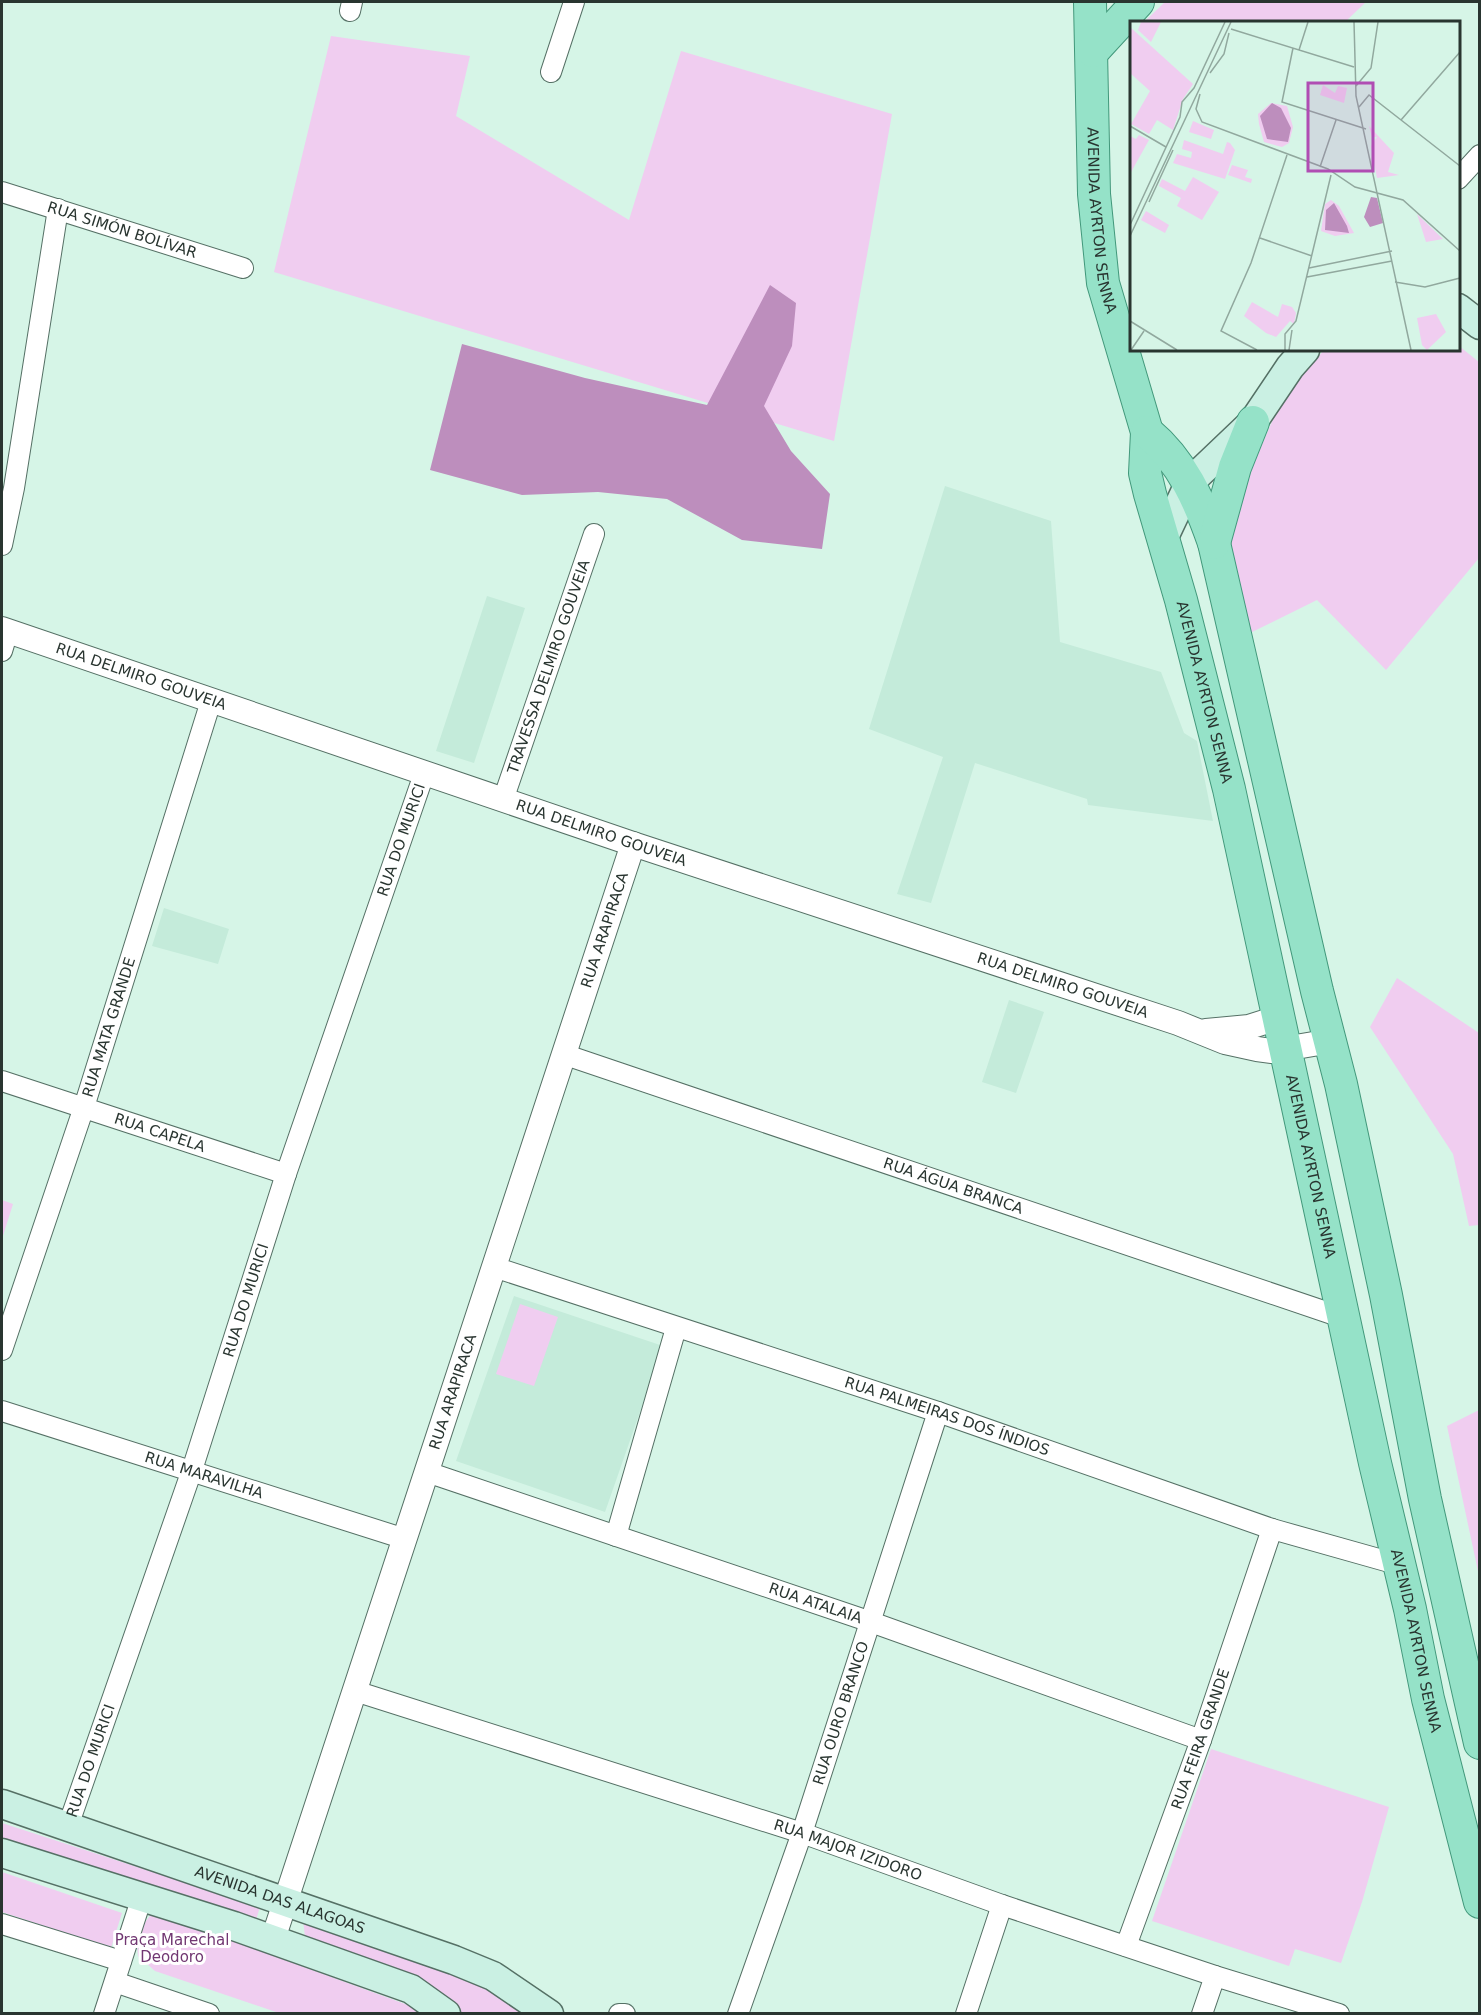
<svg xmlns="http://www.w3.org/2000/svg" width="1481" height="2015" viewBox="0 0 1481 2015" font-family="'DejaVu Sans',sans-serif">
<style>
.built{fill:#c4ebda}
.green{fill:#f0cdf0}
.water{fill:#bd8ebd}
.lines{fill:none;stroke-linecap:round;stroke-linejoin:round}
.minor-casing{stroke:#557065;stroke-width:22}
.tertiary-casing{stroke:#557065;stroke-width:26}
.secondary-casing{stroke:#557065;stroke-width:31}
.primary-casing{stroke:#42987b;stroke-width:34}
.minor{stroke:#fff;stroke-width:20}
.tertiary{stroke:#fff;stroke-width:24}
.secondary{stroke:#caf0e3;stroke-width:28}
.primary{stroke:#95e2c8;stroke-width:32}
.labels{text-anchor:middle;stroke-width:6;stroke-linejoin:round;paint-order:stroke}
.street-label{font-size:15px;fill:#293530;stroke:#fff}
.park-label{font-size:15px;fill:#713772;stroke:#fff}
.inset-road{fill:none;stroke:#91a89e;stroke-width:1.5}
.view{fill:#b04db3;fill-opacity:0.15;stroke:#b04db3;stroke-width:3}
.inset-edge{fill:none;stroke:#293530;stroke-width:3}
</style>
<rect width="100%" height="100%" fill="#d6f5e7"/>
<path class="built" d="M 945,486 L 1051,521 L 1060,642 L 1161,672 L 1184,733 L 1197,741 L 1213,821 L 1088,805 L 1087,799 L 975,763 L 931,903 L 897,894 L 943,757 L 869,729 Z
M 487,596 L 525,608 L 474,763 L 436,751 Z
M 164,908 L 229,929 L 218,964 L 152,946 Z
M 1009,1000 L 1044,1012 L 1016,1093 L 982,1082 Z
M 514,1296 L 663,1346 L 605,1512 L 456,1461 Z"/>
<path class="green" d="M 1165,2 L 1366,2 L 1345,22 L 1144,22 Z
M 331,36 L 470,56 L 456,116 L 629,220 L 681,51 L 892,114 L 834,441 L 274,272 Z
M 1459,346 L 1479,362 L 1479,558 L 1386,670 L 1317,600 L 1246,635 L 1226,540 L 1247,479 L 1274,417 L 1298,380 L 1324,350 L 1458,350 Z
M 1397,978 L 1479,1033 L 1479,1225 L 1469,1226 L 1453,1154 L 1370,1027 Z
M 2,1200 L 13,1204 L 2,1239 Z
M 520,1304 L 558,1317 L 534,1386 L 496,1374 Z
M 1479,1410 L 1479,1576 L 1447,1426 Z
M 1211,1749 L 1389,1807 L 1362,1902 L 1341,1963 L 1295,1949 L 1289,1966 L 1152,1921 Z
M 2,1823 L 260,1907 L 254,1926 L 2,1845 Z
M 2,1872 L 122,1913 L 111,1948 L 2,1912 Z
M 153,1912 L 427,2012 L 429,2013 L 279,2013 L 155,1971 L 138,1956 C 136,1937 141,1926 153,1912 Z
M 303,1919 L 449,1970 L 533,2013 L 461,2013 L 421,1987 L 306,1946 Z"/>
<path class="water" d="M 770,285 L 796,303 L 792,346 L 764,406 L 791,451 L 830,494 L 822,549 L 742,540 L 667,499 L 598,492 L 522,495 L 430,470 L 462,344 L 585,378 L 707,405 Z"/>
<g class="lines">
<g class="minor-casing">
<g id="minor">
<path d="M 350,11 L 352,2"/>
<path d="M 551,72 L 574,2"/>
<path d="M 1458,179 L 1480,155"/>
<path id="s1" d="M 2,192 L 243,268"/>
<path d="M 2,545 L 14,488 L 58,209"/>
<path d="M 2,651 L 8,631"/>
<path id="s2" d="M 503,800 L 594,534"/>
<path id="s3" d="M 563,1054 L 1344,1318"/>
<path id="s4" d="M 2,1081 L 286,1174"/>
<path id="s5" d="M 494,1267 L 938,1412 L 1272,1529 L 1400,1565"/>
<path id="s6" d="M 2,1350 L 84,1107 L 211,701"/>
<path id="s7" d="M 2,1411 L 405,1539"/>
<path id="s8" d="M 427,1472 L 871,1622 L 1201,1740"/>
<path d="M 616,1536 L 676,1328"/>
<path id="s9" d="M 355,1691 L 802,1833 L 1002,1905 L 1215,1976 L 1339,2014"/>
<path id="s10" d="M 68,1826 L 192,1470 L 286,1174 L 424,774"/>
<path d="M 2,1924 L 121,1961"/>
<path id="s11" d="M 1126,1946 L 1201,1740 L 1272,1529"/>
<path d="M 115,1982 L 209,2014"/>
<path d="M 104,2014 L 142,1897"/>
<path d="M 619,2014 L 625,2014"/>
<path id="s12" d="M 738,2014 L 802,1833 L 938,1412"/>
<path d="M 966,2014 L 1002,1905"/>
<path d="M 1202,2014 L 1215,1976"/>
</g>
</g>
<g class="tertiary-casing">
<g id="tertiary">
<path id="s13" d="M 2,629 L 633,844 L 1178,1023 L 1225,1042 L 1257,1049 L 1272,1051 L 1331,1041"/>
<path d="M 1206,1031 L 1249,1027 L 1277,1018"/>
<path id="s14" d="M 273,1939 L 633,844"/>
</g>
</g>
<g class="secondary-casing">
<g id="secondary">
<path d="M 1458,308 L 1480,325"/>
<path d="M 1163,539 L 1190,482 L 1253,422 L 1290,367 L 1305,350"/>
<path id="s15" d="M 2,1804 L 454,1960 L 493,1976 L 549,2014"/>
<path d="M 2,1853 L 234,1926 L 411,1989 L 446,2014"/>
</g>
</g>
<g class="primary-casing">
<g id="primary">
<path id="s16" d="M 1090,2 L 1094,194 L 1103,283 L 1147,432 L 1145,473 L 1150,494 L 1181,600 L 1229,789 L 1375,1463 L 1410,1609 L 1428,1699 L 1480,1902"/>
<path d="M 1093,51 L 1138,2"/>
<path d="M 1147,432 C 1183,462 1199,500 1214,543 L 1317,991 L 1341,1084 L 1386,1295 L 1425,1499 L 1480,1743"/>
<path d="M 1214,543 L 1235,467 L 1253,422"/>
</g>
</g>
<use href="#minor" class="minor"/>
<use href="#tertiary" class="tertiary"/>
<use href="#secondary" class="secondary"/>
<use href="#primary" class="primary"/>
</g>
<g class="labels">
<g class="street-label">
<text dy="5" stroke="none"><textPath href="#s16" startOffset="219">AVENIDA AYRTON SENNA</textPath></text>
<text dy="5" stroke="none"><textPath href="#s1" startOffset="126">RUA SIMÓN BOLÍVAR</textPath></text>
<text dy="5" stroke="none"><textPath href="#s2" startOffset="141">TRAVESSA DELMIRO GOUVEIA</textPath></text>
<text dy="5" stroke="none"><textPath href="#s13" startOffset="147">RUA DELMIRO GOUVEIA</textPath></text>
<text dy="5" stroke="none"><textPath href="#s16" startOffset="705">AVENIDA AYRTON SENNA</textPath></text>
<text dy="5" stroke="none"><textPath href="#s13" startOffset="633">RUA DELMIRO GOUVEIA</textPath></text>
<text dy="5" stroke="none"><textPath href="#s10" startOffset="1041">RUA DO MURICI</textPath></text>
<text dy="5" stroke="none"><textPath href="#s14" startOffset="1062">RUA ARAPIRACA</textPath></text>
<text dy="5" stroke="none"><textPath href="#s13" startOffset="1119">RUA DELMIRO GOUVEIA</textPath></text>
<text dy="5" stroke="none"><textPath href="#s6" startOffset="340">RUA MATA GRANDE</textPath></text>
<text dy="5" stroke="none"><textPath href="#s4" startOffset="166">RUA CAPELA</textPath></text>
<text dy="5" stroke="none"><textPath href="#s16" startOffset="1191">AVENIDA AYRTON SENNA</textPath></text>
<text dy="5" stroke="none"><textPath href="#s3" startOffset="412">RUA ÁGUA BRANCA</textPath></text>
<text dy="5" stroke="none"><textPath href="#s10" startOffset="555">RUA DO MURICI</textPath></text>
<text dy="5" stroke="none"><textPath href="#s14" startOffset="576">RUA ARAPIRACA</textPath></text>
<text dy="5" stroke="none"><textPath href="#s5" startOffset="477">RUA PALMEIRAS DOS ÍNDIOS</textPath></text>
<text dy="5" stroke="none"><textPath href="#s7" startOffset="212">RUA MARAVILHA</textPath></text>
<text dy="5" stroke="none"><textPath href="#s8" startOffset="410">RUA ATALAIA</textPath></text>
<text dy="5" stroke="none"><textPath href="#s16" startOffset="1677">AVENIDA AYRTON SENNA</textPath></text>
<text dy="5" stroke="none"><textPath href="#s12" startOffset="318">RUA OURO BRANCO</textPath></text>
<text dy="5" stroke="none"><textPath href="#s11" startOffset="220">RUA FEIRA GRANDE</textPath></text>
<text dy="5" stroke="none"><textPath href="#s10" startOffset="69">RUA DO MURICI</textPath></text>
<text dy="5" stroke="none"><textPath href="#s9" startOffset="518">RUA MAJOR IZIDORO</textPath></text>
<text dy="5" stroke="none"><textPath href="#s15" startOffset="294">AVENIDA DAS ALAGOAS</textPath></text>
</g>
<g class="park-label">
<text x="172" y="1945">Praça Marechal<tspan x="172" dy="17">Deodoro</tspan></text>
</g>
</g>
<g transform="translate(1130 21)">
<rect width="330" height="330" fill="#d6f5e7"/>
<path d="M 11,1 L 31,1 L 21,21 L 8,9 ZM 0,6 L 63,63 L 53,78 L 43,109 L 27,99 L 19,113 L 1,103 L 20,70 L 0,52 ZM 193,64 L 205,72 L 208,65 L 217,67 L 214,82 L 190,74 ZM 141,82 L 157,85 L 163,106 L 159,122 L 152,126 L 134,121 L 129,103 L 128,93 ZM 63,100 L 84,109 L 81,118 L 59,111 ZM 239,105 L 264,132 L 258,151 L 269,154 L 247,157 L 241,125 L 247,116 L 242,116 ZM 9,114 L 19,119 L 0,153 L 0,115 L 6,118 ZM 54,119 L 93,133 L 97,121 L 100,122 L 105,129 L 95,158 L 43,142 L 47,133 L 61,137 L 62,131 L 52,128 ZM 102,144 L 118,149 L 115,156 L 122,158 L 121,162 L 98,154 ZM 63,156 L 89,171 L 72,199 L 47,185 L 51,177 L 29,165 L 32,158 L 55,170 ZM 201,179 L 209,185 L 224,212 L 205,215 L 191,210 L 195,183 ZM 16,190 L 39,204 L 35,212 L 11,199 ZM 287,193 L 313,218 L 296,221 ZM 122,281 L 148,296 L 152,283 L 162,286 L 166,292 L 164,303 L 160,300 L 146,316 L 136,312 L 114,295 ZM 306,293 L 316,311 L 297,329 L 292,324 L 287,297 Z" fill="#f0cdf0"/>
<path d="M 142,82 L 151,87 L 161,107 L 158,121 L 137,118 L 130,95 ZM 241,176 L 247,177 L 253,202 L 240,206 L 234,196 ZM 204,182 L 217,205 L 219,212 L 195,209 L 196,189 Z" fill="#bd8ebd"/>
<path class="inset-road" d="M 224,1 L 226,75 L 281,329M 101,8 L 224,46M 163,27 L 152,81 L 236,108M 169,29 L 178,1M 80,52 L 94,33 L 99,12M 226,65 L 241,47 L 248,1M 70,73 L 66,88 L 72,101 L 198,148 L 225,166 L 273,179 L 330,230M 229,86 L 239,74 L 330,145M 271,99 L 330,31M 0,105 L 36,126M 190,146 L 206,99M 19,181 L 43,129M 0,204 L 50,96 L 52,81 L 64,67 L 95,1M 0,215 L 101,1M 130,217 L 182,235M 179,247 L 262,230M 177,256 L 262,240M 265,261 L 295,266 L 330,257M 0,300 L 47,329M 1,329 L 14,310M 127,329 L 91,310 L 121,242 L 157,134M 155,329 L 155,313 L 166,300 L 201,154M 159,329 L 162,309"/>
<path class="view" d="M 178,62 L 243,62 L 243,150 L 178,150 Z"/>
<rect width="330" height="330" class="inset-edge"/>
</g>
<rect width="1481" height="2015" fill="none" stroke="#293530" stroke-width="6"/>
</svg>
